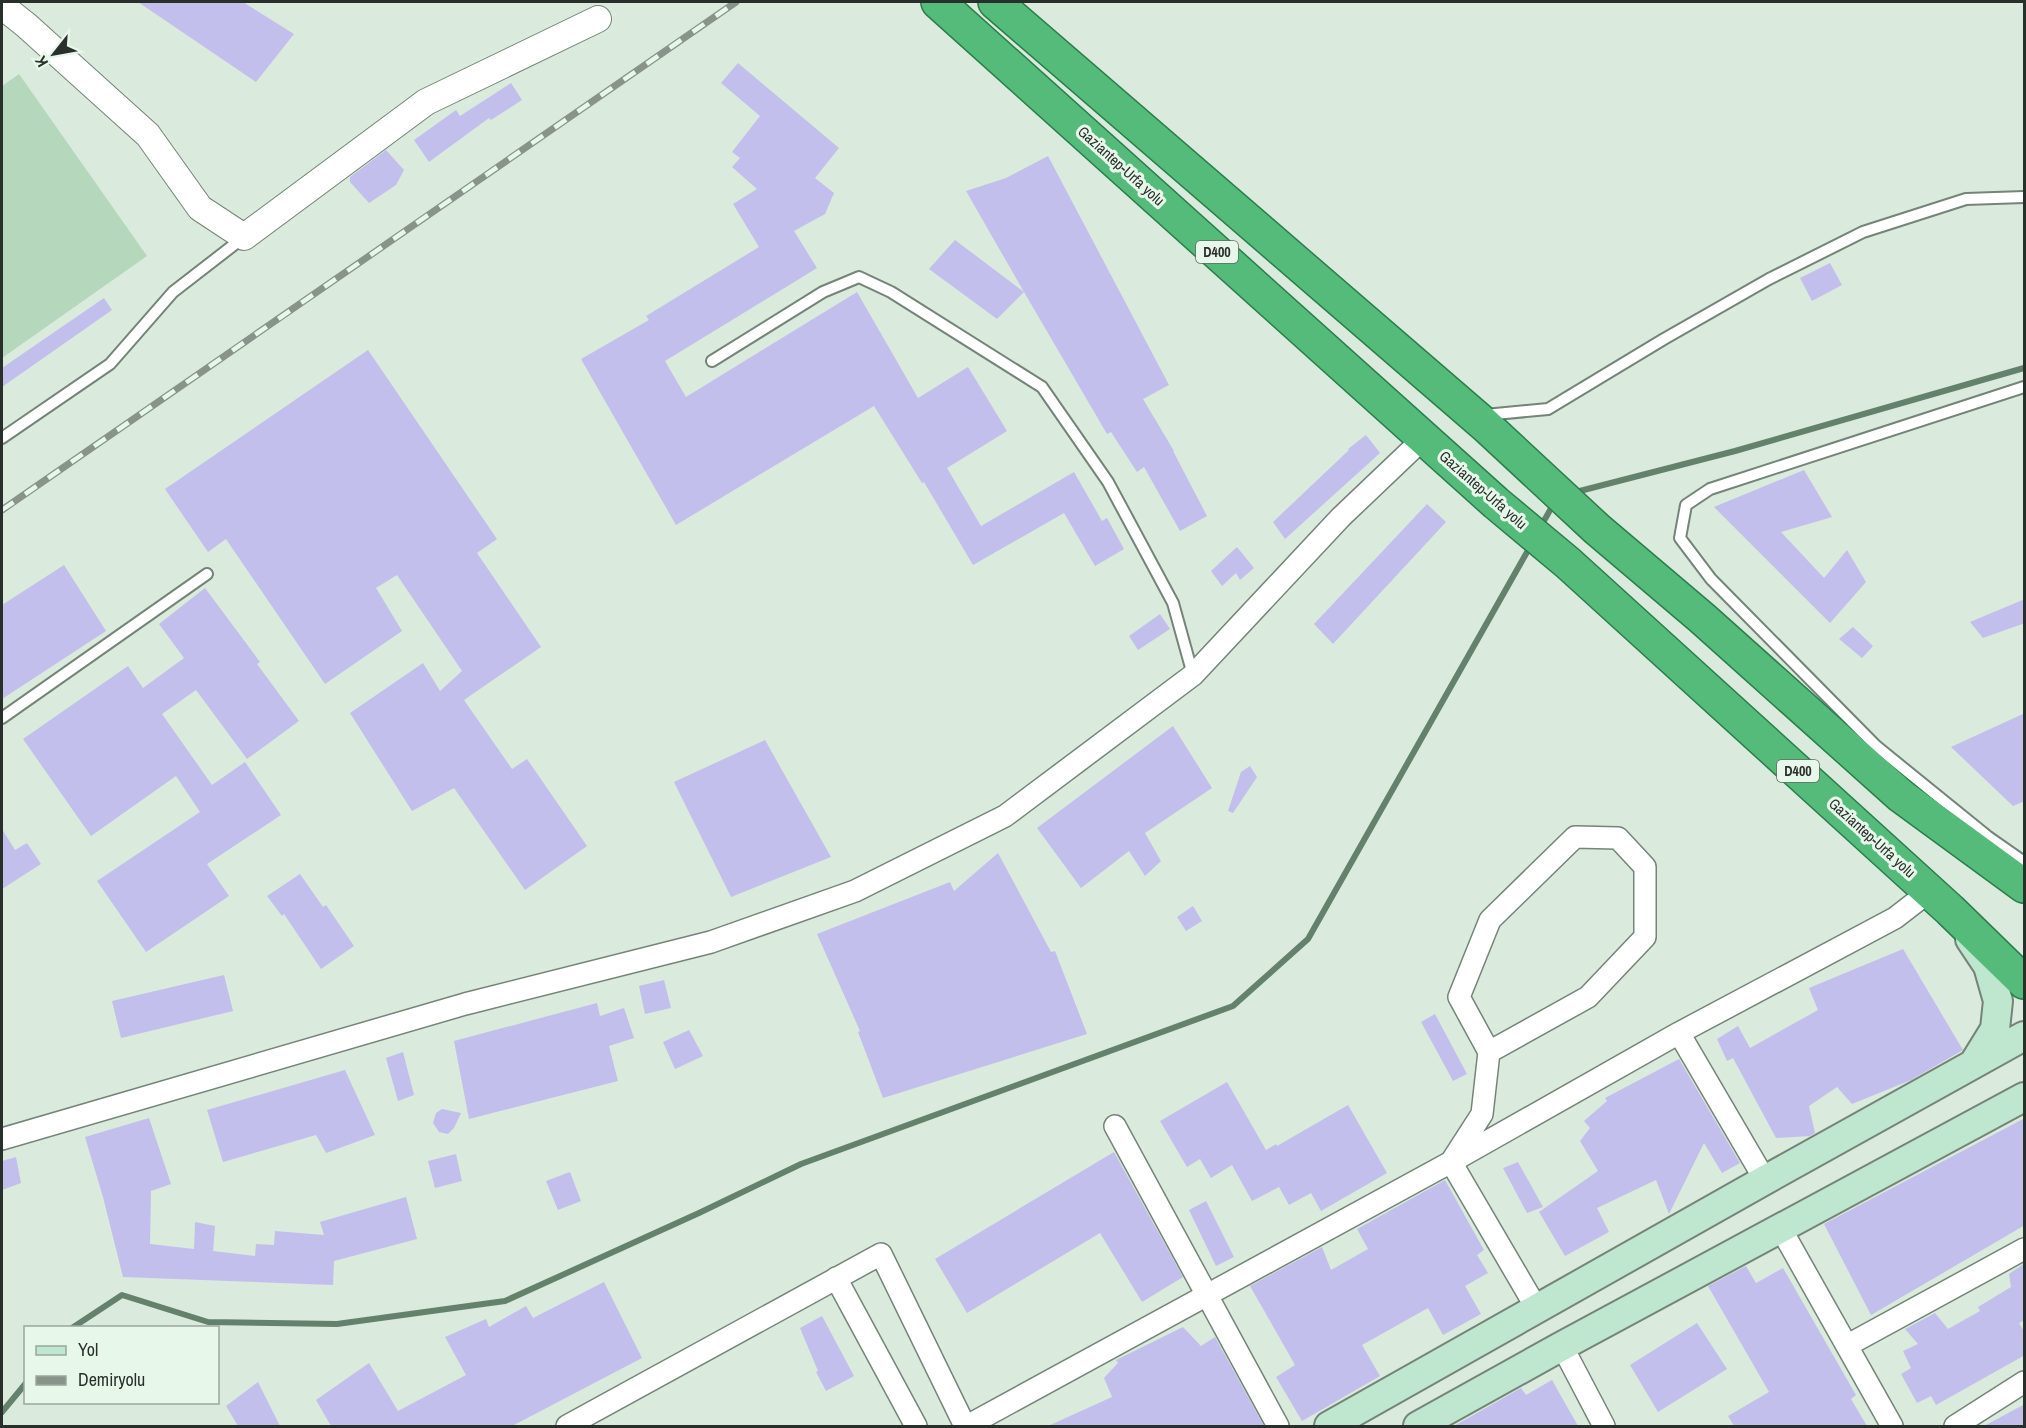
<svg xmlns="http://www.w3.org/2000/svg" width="2026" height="1428" viewBox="0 0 2026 1428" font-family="'Archivo Narrow',sans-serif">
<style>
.garden{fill:#b5d8bc}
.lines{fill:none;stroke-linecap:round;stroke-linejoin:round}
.stream{stroke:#64826b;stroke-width:6}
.building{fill:#c3bfec}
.service-casing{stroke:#758478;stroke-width:14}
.minor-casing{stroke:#758478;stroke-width:24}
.tertiary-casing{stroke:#758478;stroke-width:28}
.secondary-casing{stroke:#758478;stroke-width:32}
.trunk-casing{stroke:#2a7f49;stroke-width:36}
.service{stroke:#fff;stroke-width:10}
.minor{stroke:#fff;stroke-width:21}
.tertiary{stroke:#fff;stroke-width:26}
.secondary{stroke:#bfe6ce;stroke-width:28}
.trunk{stroke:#54bb7b;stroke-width:33}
.rail-casing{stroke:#88938a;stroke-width:7}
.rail{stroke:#e7f7ea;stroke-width:4.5;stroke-dasharray:14;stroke-linecap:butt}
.labels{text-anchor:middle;stroke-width:6;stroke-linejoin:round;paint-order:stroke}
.shield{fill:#e7f7ea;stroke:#626b64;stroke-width:1.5}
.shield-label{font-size:14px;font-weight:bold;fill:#292f2a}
.street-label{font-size:15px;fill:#292f2a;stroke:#e7f7ea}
</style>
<rect width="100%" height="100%" fill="#daeadd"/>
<path class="garden" d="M 19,74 L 147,256 L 2,358 L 2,86 Z"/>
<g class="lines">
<path class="stream" d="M 1572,493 L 1735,451 L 2024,368
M 1540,528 L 1554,503
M 72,1328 L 122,1295 L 208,1322 L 337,1324 L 505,1301 L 699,1213 L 801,1164 L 1233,1006 L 1308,939 L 1531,545
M 2,1412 L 26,1383"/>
</g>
<path class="building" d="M 138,2 L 243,2 L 294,34 L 256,82 Z
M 738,63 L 839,148 L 815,178 L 834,193 L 825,214 L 794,231 L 817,268 L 665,361 L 686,397 L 857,292 L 918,398 L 968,367 L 1007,431 L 947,468 L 981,526 L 1074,472 L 1102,521 L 1107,518 L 1124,549 L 1095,566 L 1064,513 L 973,565 L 924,482 L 922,483 L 874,406 L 676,525 L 581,359 L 649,320 L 646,316 L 759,247 L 733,204 L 757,189 L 732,167 L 740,158 L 732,152 L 760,116 L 721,83 Z
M 511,83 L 522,100 L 491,120 L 489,118 L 429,162 L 414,140 L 456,110 L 460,116 Z
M 386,150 L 404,170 L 396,185 L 369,203 L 350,182 L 350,177 Z
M 1048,156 L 1169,385 L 1143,399 L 1174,451 L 1173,451 L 1207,516 L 1180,531 L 1144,467 L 1137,472 L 1111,432 L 1107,434 L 1024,292 L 997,319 L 929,269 L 955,240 L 1024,292 L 966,191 L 1006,178 Z
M 1830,263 L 1842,285 L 1812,301 L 1800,278 Z
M 104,298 L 112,310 L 2,387 L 2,368 Z
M 368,350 L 497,539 L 477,553 L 541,647 L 464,700 L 512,769 L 527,759 L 587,846 L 525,890 L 454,788 L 412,811 L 350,713 L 423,663 L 440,691 L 462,671 L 397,575 L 376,588 L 402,631 L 325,684 L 226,539 L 208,552 L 165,489 Z
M 1366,435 L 1380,453 L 1285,539 L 1273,522 L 1349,450 L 1348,449 Z
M 1804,470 L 1832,517 L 1781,532 L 1824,578 L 1847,550 L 1866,582 L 1830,623 L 1714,507 Z
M 1427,504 L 1446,522 L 1333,644 L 1314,624 Z
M 1237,547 L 1254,568 L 1240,580 L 1236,573 L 1222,586 L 1211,571 Z
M 64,565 L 106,631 L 2,699 L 2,605 Z
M 205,588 L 260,662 L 257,664 L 299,721 L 247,759 L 196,690 L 162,714 L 212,785 L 245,762 L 281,815 L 207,864 L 229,896 L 146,952 L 97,881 L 200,812 L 176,776 L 91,836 L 23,739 L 128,666 L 143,688 L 184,658 L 159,624 Z
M 2025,599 L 2025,623 L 1983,638 L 1970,622 Z
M 1160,614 L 1170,629 L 1138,650 L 1129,636 Z
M 1853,627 L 1873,646 L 1862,658 L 1839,639 Z
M 2025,713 L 2025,801 L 2013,806 L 1951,747 Z
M 1173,726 L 1212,788 L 1145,833 L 1161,861 L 1145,876 L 1129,851 L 1081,888 L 1037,828 Z
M 765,740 L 831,857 L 731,897 L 674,782 Z
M 1250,766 L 1257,777 L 1233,813 L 1228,811 L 1241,772 Z
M 2,829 L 15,850 L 27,843 L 41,864 L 2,889 Z
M 998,853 L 1051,952 L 1055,951 L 1087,1034 L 883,1098 L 858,1032 L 860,1031 L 817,934 L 950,882 L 954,891 Z
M 300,874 L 323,907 L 326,905 L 354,946 L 321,969 L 284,914 L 282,916 L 267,896 Z
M 1193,906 L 1202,921 L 1186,931 L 1177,917 Z
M 1903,949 L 1963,1050 L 1911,1080 L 1852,1104 L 1837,1087 L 1809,1106 L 1815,1133 L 1810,1136 L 1776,1138 L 1733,1058 L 1727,1061 L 1717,1039 L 1738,1026 L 1750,1048 L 1818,1010 L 1809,988 Z
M 224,975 L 233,1011 L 121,1038 L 112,1001 Z
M 664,980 L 671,1008 L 645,1014 L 639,986 Z
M 597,1003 L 600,1016 L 624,1008 L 634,1038 L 609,1046 L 618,1081 L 469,1119 L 454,1041 Z
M 1435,1014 L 1467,1074 L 1453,1081 L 1421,1022 Z
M 689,1030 L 703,1056 L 675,1069 L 663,1042 Z
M 403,1052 L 414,1095 L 398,1101 L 386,1058 Z
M 1679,1059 L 1740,1163 L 1722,1173 L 1704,1143 L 1669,1214 L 1656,1180 L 1597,1208 L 1609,1232 L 1565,1256 L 1539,1212 L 1598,1171 L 1580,1141 L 1590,1128 L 1584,1121 L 1607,1101 L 1605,1098 Z
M 345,1070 L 375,1135 L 326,1153 L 316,1135 L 223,1162 L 207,1110 Z
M 1227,1082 L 1266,1150 L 1276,1144 L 1277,1146 L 1348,1105 L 1387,1173 L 1321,1211 L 1311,1193 L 1289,1205 L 1279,1187 L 1252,1201 L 1232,1165 L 1211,1178 L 1200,1159 L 1187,1167 L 1160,1121 Z
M 442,1109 L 461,1113 L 454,1128 L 448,1134 L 439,1132 L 433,1123 L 436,1113 Z
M 149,1118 L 171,1184 L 151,1191 L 150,1244 L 194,1249 L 195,1222 L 215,1226 L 213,1251 L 255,1256 L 256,1244 L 274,1245 L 275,1231 L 324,1235 L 320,1222 L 406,1197 L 417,1239 L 334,1261 L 333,1285 L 123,1277 L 103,1197 L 85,1137 Z
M 2025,1118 L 2025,1225 L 1871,1315 L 1824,1224 Z
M 1114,1152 L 1183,1277 L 1142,1302 L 1100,1233 L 967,1313 L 935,1259 Z
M 456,1154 L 462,1181 L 435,1188 L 428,1161 Z
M 16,1157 L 21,1183 L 2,1190 L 2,1161 Z
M 1518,1162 L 1543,1207 L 1527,1213 L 1503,1168 Z
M 570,1172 L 581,1201 L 558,1210 L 546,1181 Z
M 1445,1180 L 1484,1250 L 1477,1255 L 1488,1273 L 1465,1286 L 1481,1314 L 1443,1335 L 1428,1308 L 1362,1345 L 1380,1376 L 1302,1421 L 1276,1377 L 1295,1365 L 1250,1286 L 1322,1247 L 1331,1270 L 1368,1249 L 1357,1229 Z
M 1206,1201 L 1234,1257 L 1216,1266 L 1189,1210 Z
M 2025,1263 L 2025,1320 L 2019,1323 L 2025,1333 L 2025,1355 L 1936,1405 L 1931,1396 L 1917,1403 L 1901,1374 L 1911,1368 L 1903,1351 L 1918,1344 L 1905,1329 L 1935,1313 L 1948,1329 L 1980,1311 L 1978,1307 L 2011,1287 L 2009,1274 Z
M 1746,1266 L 1756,1283 L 1783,1268 L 1856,1395 L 1851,1399 L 1867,1426 L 1734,1426 L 1728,1416 L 1769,1392 L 1708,1286 Z
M 604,1282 L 642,1358 L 512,1426 L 331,1426 L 316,1400 L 369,1363 L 398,1411 L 466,1375 L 445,1337 L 486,1319 L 489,1327 L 526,1306 L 533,1318 Z
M 822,1316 L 854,1376 L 826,1391 L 816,1372 L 818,1371 L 800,1328 Z
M 1697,1323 L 1727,1369 L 1658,1412 L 1630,1365 Z
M 1183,1327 L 1201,1346 L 1215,1337 L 1264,1426 L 1048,1426 L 1112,1397 L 1104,1378 L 1118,1363 L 1116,1360 Z
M 1552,1380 L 1578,1426 L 1454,1426 L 1521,1388 L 1526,1395 Z
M 258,1382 L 280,1426 L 238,1426 L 226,1406 Z
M 2025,1404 L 2025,1426 L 1984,1426 Z"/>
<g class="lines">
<g class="service-casing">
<path id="service" d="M 712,361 L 823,292 L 859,277 L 891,292 L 1042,387 L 1108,482 L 1173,603 L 1193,675
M 2024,387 L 1710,489 L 1686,505 L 1680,538 L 1711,579 L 1876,746 L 1987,836 L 2024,862
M 1485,415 L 1548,409 L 1664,339 L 1769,279 L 1863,232 L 1966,199 L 2024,197
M 2,438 L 110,364 L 173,292 L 244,237
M 2,718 L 207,574"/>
</g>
<g class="minor-casing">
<path id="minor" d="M 1679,1033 L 1765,1180
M 1489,1052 L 1459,997 L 1490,920 L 1575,837 L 1618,838 L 1645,867 L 1645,937 L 1588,997 L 1489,1052 L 1482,1114 L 1451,1162 L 1537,1309
M 1115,1126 L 1278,1426
M 2,1139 L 465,1004 L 711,942 L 855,891 L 1005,816 L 1193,675 L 1341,517 L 1424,438
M 1781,1229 L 1892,1426
M 836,1278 L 916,1426
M 1848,1345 L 2024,1249
M 1562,1346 L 1604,1426
M 567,1426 L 881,1254 L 965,1426
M 967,1426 L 1451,1162 L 1679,1033 L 1895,918 L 1930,891
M 1955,1426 L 2024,1382"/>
</g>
<g class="tertiary-casing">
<path id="tertiary" d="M 2,6 L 26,25 L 148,135 L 200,208 L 244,237 L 426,102 L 598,19"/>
</g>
<g class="secondary-casing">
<path id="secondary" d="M 1970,939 L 1988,966 L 1998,1001 L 1995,1029 L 1974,1063
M 1329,1426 L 1765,1180 L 2024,1036
M 1418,1426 L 1562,1346 L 2024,1097"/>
</g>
<g class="trunk-casing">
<path id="trunk" d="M 938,2 L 1496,503 L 1568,563 L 1950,910 L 2024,982
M 995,2 L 1485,425 L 1597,529 L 1702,618 L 1901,796 L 2024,886"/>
</g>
<use href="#service" class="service"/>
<use href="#minor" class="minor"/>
<use href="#tertiary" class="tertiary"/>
<use href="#secondary" class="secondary"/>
<use href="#trunk" class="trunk"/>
<g class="rail-casing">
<path id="rail" d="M 2,510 L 736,2"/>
</g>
<use href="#rail" class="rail"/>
</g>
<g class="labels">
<g class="shield">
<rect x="1196" y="241" width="42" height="22" rx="4.5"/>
<rect x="1777" y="760" width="42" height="22" rx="4.5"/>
</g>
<g class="shield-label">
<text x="1217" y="257">D400</text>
<text x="1798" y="776">D400</text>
</g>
<g class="street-label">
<text transform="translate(1121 166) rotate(42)" y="5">Gaziantep-Urfa yolu</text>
<text transform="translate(1483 490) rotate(41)" y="5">Gaziantep-Urfa yolu</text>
<text transform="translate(1872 838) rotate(42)" y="5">Gaziantep-Urfa yolu</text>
</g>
</g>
<rect width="2026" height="1428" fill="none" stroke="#292f2a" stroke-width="6"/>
<rect x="24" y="1326" width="195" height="78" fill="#e7f7ea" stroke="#9ba79d" stroke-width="1.5"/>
<rect x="36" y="1346" width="30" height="9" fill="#bfe6ce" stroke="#9ba79d" stroke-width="1.5"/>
<text x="78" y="1356" font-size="18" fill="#292f2a">Yol</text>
<rect x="36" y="1376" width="30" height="9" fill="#88938a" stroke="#9ba79d" stroke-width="1.5"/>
<text x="78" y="1386" font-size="18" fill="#292f2a">Demiryolu</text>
<g transform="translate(54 54) rotate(239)" stroke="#e7f7ea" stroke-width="4.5" paint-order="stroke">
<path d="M0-4.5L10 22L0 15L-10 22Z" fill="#292f2a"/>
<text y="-9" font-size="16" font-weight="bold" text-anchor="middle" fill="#292f2a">K</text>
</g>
</svg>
